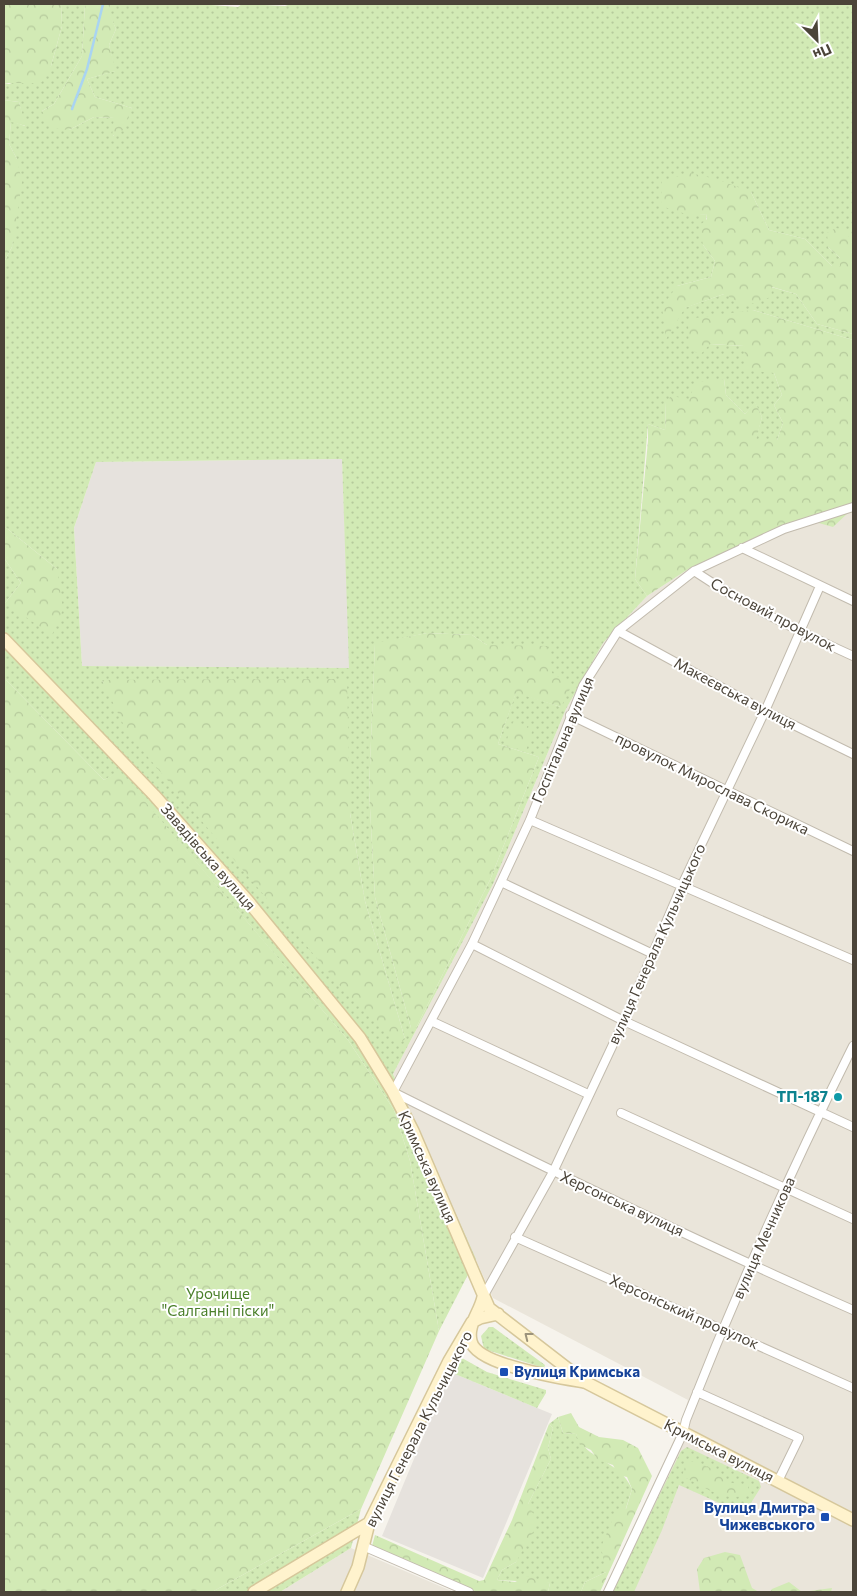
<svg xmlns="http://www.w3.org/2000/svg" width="857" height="1596" viewBox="0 0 857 1596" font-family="Commissioner,sans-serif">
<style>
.residential{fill:#eae5da}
.industrial{fill:#e6e2dd}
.grass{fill:url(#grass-dots);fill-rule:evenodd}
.forest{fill:url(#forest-crowns)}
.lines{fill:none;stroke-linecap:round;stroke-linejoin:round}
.stream{stroke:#a9d4f2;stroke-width:2.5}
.street-casing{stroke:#c2bbae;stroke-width:10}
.secondary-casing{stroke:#d6c79b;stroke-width:14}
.street{stroke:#fff;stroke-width:8}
.secondary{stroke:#fff3cd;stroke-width:11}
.oneway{stroke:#9c937c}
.culture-dot{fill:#0f9aa8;stroke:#fff;stroke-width:2}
.transit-dot{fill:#1a4fb4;stroke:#fff;stroke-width:2}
.labels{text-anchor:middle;stroke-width:4;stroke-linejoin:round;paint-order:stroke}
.street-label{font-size:15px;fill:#4b4439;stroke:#fff}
.culture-label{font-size:15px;font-weight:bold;fill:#0d838f;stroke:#fff;text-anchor:end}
.park-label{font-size:15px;fill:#4a7f2a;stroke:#fff}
.transit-label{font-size:15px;font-weight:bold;fill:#164399;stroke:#fff;text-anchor:start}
</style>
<defs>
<pattern id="grass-dots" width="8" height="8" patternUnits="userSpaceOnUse" patternTransform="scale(1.25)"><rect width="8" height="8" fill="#d2eab5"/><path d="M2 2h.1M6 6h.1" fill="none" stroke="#b6ca9c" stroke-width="1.8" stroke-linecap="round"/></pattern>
<pattern id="forest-crowns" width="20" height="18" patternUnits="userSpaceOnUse" patternTransform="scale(1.25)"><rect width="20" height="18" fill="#d2eab5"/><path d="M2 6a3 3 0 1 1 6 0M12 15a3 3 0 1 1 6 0" fill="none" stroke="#b6ca9c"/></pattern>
</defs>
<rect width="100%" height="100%" fill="#f6f3ec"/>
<path class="residential" d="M 850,512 L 853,513 L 853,1592 L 603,1592 L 680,1427 L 688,1400 L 493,1298 L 393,1074 L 493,884 L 566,709 L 603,643 L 647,596 L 690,568 L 745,544 Z
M 351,1548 L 454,1592 L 280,1592 Z"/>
<path class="industrial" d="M 342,459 L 350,668 L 82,666 L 74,528 L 96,462 Z
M 450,1372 L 552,1414 L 483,1578 L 382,1536 Z"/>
<path class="grass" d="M 61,4 L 85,4 L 82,56 L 54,104 L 42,111 L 69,130 L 94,117 L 115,118 L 113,136 L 132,108 L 95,97 L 87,79 L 115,71 L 109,45 L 116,29 L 107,10 L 111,4 L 198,4 L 238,7 L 242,4 L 285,6 L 291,4 L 853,4 L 853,243 L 828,247 L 840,258 L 840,266 L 832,266 L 805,239 L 769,230 L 751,192 L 692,215 L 707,214 L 703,245 L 715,261 L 711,277 L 677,286 L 666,338 L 684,308 L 724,294 L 771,287 L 796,294 L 817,324 L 853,334 L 853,340 L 753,310 L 710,344 L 744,346 L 774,373 L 782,395 L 774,405 L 783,423 L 777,440 L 755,441 L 762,417 L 755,403 L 745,414 L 726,395 L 724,379 L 689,399 L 666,402 L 665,430 L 648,424 L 635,579 L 647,596 L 603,643 L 566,709 L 493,884 L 393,1074 L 476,1259 L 439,1331 L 410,1161 L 394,1110 L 348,1040 L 119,772 L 104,780 L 4,678 L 4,558 L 21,583 L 5,603 L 57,569 L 4,526 L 4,262 L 12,247 L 17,159 L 9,144 L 11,121 L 25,126 L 19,102 L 4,100 L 4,83 L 9,84 L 51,66 L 62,26 ZM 342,459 L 349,668 L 82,666 L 74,528 L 96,462 ZM 427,633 L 472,635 L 487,645 L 561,707 L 516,692 L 498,744 L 539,757 L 490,880 L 416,1028 L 411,1028 L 375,897 L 369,790 L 375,644 ZM 102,681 L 350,813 L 365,901 L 405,1039 Z
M 489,1327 L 493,1327 L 545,1365 L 544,1368 L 484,1349 L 481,1336 Z
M 462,1358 L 487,1372 L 546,1390 L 546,1393 L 537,1408 L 450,1372 L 453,1364 Z
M 558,1417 L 563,1433 L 576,1434 C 587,1461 620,1460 632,1489 L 606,1572 L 585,1582 L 581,1592 L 548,1592 L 550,1583 L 497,1580 L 502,1570 L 516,1562 L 528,1504 L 551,1459 L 548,1448 L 553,1428 L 549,1424 Z
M 687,1447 L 759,1481 L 761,1487 L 744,1514 L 679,1485 L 662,1530 L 634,1592 L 612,1592 L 681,1451 Z
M 361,1509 L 351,1548 L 280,1592 L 212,1592 Z"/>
<path class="forest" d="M 4,4 L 61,4 L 62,26 L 51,66 L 41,83 L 4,83 Z
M 85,4 L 111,4 L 108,10 L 116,29 L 109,45 L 116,71 L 87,79 L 95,97 L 132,108 L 123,130 L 112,136 L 114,118 L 94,117 L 69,130 L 51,128 L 42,111 L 54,104 L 82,56 Z
M 4,100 L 19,102 L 26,126 L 11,122 L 9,144 L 17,159 L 22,182 L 12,247 L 4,262 Z
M 690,173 L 716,179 L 751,192 L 769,230 L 805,239 L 832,266 L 840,266 L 840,258 L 828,247 L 827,233 L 836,228 L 844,230 L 853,243 L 853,334 L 817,324 L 796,294 L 772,287 L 771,297 L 745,306 L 724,294 L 685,308 L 666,339 L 662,307 L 677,286 L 711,277 L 715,261 L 703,245 L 699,226 L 707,219 L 707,214 L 692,216 L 661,206 L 662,181 Z
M 753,310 L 853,340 L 853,513 L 849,512 L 833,527 L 815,522 L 745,544 L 690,568 L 647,596 L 635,579 L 648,441 L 648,424 L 665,430 L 666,402 L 671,396 L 689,399 L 696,382 L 724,379 L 726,395 L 745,414 L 755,402 L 762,417 L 756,440 L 777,440 L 783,423 L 774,405 L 782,395 L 774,373 L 746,370 L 744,346 L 710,344 L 701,354 L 689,350 L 688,319 Z
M 4,526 L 57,569 L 63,609 L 52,635 L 5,603 L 21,583 L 4,558 Z
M 427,633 L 472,635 L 487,645 L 547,646 L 552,673 L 572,685 L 561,707 L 516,693 L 498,744 L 539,757 L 490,880 L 416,1028 L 411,1028 L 375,897 L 369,790 L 375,643 Z
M 4,678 L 104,780 L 119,771 L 348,1040 L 394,1110 L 410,1161 L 439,1331 L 361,1509 L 212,1592 L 4,1592 Z
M 347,679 L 350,813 L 365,901 L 405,1039 L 398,1045 L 346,993 L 127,732 L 102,680 Z
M 513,722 L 533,728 L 526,751 L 505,745 Z
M 571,1413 L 579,1427 L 599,1437 L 623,1440 L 638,1448 L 652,1476 L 600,1592 L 581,1592 L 585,1582 L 606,1572 L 601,1547 L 616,1511 L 626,1509 L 632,1489 L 627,1477 L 618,1475 L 613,1465 L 598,1460 L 591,1450 L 580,1445 L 576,1434 L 563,1433 L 558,1417 Z
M 549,1424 L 553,1428 L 548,1448 L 551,1459 L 528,1504 L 538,1523 L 516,1562 L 502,1570 L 497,1580 L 515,1582 L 527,1576 L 550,1583 L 548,1592 L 477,1592 L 372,1546 L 375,1535 L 479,1581 L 484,1580 L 512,1520 Z
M 694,1461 L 720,1472 L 728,1482 L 748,1486 L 748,1492 C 730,1507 700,1484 682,1476 L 686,1464 Z
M 725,1552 L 740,1555 L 752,1588 L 759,1592 L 700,1592 L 697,1569 L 704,1558 Z
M 789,1582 L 802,1592 L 832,1588 L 831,1592 L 770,1592 L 772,1589 Z"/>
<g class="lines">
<path class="stream" d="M 72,109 L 87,69 L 103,4"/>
<g class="street-casing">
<path id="street" d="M 853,507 L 784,529 L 694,571 L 618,631 L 583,686 L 530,820 L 472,944 L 393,1092 C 545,1168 698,1242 853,1310
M 742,548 L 853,601
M 694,571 C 745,605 798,631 853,656
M 618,631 L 765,711 L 853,754
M 570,715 L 853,851
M 530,820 L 853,960
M 501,882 L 653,954
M 472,944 L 624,1021 L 853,1127
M 431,1021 L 588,1094
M 621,1113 L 853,1219
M 515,1237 L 853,1388
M 483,1297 L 553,1172 L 624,1021 L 682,885 L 765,711 L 820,586
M 697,1392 L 799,1438 L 778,1481
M 363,1546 L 469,1592
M 608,1592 L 683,1433 L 686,1420 C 736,1293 792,1168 853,1046"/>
</g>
<g class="secondary-casing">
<path id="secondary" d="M 4,639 L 154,795 L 248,901 L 360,1038 L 393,1092 L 413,1131 L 489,1308 L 585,1382 L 853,1520
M 483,1297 C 480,1312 467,1325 471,1341 C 476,1365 561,1378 584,1382
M 254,1592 L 369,1523
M 347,1592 L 358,1567 L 369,1523 L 449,1361 L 472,1322 L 480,1318 L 498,1314"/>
</g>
<use href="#street" class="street"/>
<use href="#secondary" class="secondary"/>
</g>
<defs><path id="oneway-chevron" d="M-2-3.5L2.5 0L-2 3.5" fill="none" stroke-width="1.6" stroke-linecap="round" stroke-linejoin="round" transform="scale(1.25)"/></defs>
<use class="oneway" href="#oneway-chevron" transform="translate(528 1336) rotate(-142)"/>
<circle class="culture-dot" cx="838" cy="1097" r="5"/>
<g class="transit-dot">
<rect x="499" y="1367" width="10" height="10" rx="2.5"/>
<rect x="820" y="1512" width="10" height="10" rx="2.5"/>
</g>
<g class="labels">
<g class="street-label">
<text transform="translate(773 615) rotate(28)" y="5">Сосновий провулок</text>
<text transform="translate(735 694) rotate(28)" y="5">Макеєвська вулиця</text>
<text transform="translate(563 740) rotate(-67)" y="5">Госпітальна вулиця</text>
<text transform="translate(712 784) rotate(26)" y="5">провулок Мирослава Скорика</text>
<text transform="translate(208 857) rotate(49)" y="5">Завадівська вулиця</text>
<text transform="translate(657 944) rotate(-66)" y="5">вулиця Генерала Кульчицького</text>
<text transform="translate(427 1167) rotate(66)" y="5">Кримська вулиця</text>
<text transform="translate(622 1204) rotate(25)" y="5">Херсонська вулиця</text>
<text transform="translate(764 1238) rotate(-66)" y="5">вулиця Мечникова</text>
<text transform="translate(684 1312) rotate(24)" y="5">Херсонський провулок</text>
<text transform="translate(419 1429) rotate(-63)" y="5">вулиця Генерала Кульчицького</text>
<text transform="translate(719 1451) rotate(27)" y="5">Кримська вулиця</text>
</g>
<g class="culture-label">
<text x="828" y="1102">ТП-187</text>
</g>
<g class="park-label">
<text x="218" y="1299">Урочище<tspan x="218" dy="17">"Салганні піски"</tspan></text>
</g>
<g class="transit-label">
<text x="514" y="1377">Вулиця Кримська</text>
<text x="815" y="1513" text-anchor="end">Вулиця Дмитра<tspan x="815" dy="17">Чижевського</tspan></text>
</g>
</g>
<rect width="857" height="1596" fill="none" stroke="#4b4439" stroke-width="10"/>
<g transform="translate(817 40) rotate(156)" stroke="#ffffff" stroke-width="4" paint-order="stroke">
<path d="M0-4L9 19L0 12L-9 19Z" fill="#4b4439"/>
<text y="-8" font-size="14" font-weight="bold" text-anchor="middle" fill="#4b4439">Пн</text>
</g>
</svg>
